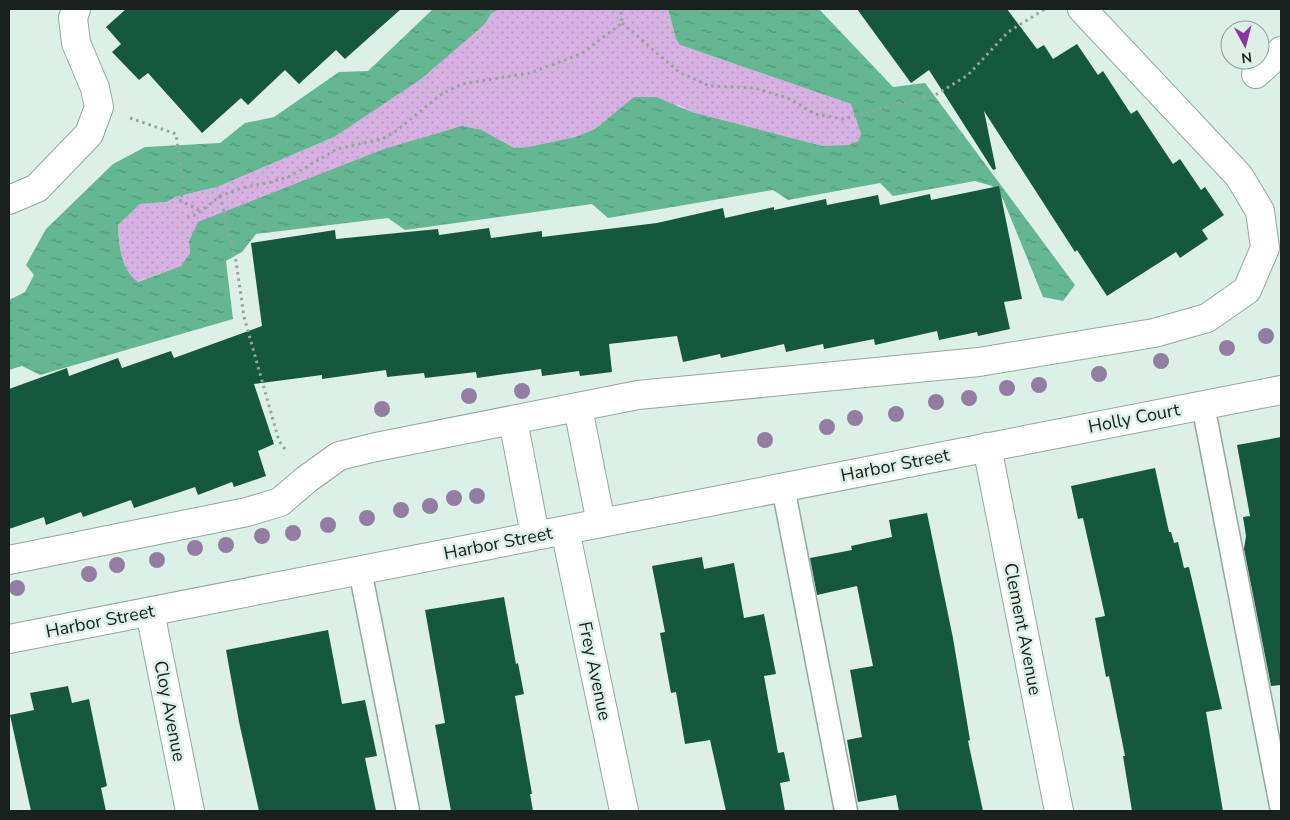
<svg xmlns="http://www.w3.org/2000/svg" width="1290" height="820" viewBox="0 0 1290 820" font-family="'Nunito Sans',sans-serif">
<style>
.grass{fill:url(#grass-dots)}
.water{fill:url(#water-ripples)}
.building{fill:#16583f}
.lines{fill:none;stroke-linecap:round;stroke-linejoin:round}
.lane-casing{stroke:#95a79e;stroke-width:25}
.street-casing{stroke:#95a79e;stroke-width:30}
.path{stroke:#95a49d;stroke-width:3;stroke-dasharray:2.5 4;stroke-linecap:butt}
.lane{stroke:#fff;stroke-width:22}
.street{stroke:#fff;stroke-width:28}
.tree{fill:#937ea1}
.labels{text-anchor:middle;stroke-width:5;stroke-linejoin:round;paint-order:stroke}
.street-label{font-size:18px;fill:#19201d;stroke:#ddf0e7}
</style>
<defs>
<pattern id="grass-dots" width="8" height="8" patternUnits="userSpaceOnUse" patternTransform="scale(1.25)"><rect width="8" height="8" fill="#d5b0e0"/><path d="M2 2h.1M6 6h.1" fill="none" stroke="#b697c0" stroke-width="1.8" stroke-linecap="round"/></pattern>
<pattern id="water-ripples" width="26" height="14" patternUnits="userSpaceOnUse" patternTransform="scale(1.25)"><rect width="26" height="14" fill="#65b793"/><path d="M2 4q2-2 4 0t4 0M15 11q2-2 4 0t4 0" fill="none" stroke="#529477"/></pattern>
</defs>
<rect width="100%" height="100%" fill="#ddf0e7"/>
<path class="grass" d="M 499,9 L 668,9 L 676,39 L 680,45 L 851,104 L 861,134 L 858,141 L 849,146 L 823,146 L 692,112 L 678,105 L 611,116 L 595,129 L 575,137 L 528,147 L 514,148 L 482,130 L 189,241 L 190,253 L 181,266 L 137,282 C 121,269 119,245 118,225 L 140,204 L 167,202 L 175,197 L 217,187 L 334,137 L 485,24 L 491,14 Z"/>
<path class="water" d="M 433,9 L 499,9 L 491,14 L 485,24 L 421,79 L 334,137 L 217,187 L 175,197 L 167,202 L 140,204 L 118,225 C 119,246 121,270 138,282 L 181,266 L 190,253 L 189,241 L 198,222 L 384,149 L 462,126 L 482,130 L 514,148 L 528,147 L 575,137 L 595,129 L 634,97 L 656,97 L 692,112 L 823,146 L 849,145 L 858,141 L 861,134 L 851,104 L 680,45 L 676,39 L 668,9 L 819,9 L 893,87 L 925,83 L 1075,285 L 1063,301 L 1043,297 L 1003,199 L 992,186 L 975,181 L 893,196 L 880,183 L 788,200 L 773,190 L 608,218 L 592,204 L 405,230 L 388,218 L 256,234 L 242,252 L 226,261 L 233,319 L 40,375 L 22,366 L 9,370 L 9,300 L 25,292 L 34,275 L 26,265 L 46,229 L 113,164 L 145,147 L 220,143 L 245,123 L 274,117 L 339,72 L 368,71 Z"/>
<path class="building" d="M 126,9 L 401,9 L 345,59 L 336,50 L 299,84 L 285,70 L 248,105 L 241,98 L 202,133 L 148,73 L 139,80 L 112,52 L 121,44 L 106,27 Z
M 857,9 L 1007,9 L 1037,49 L 1044,45 L 1053,59 L 1077,44 L 1098,75 L 1103,71 L 1131,114 L 1137,110 L 1173,164 L 1180,159 L 1201,190 L 1205,187 L 1224,215 L 1202,230 L 1208,239 L 1180,258 L 1176,252 L 1107,296 L 1077,250 L 1075,252 L 984,111 L 996,169 L 993,170 L 929,70 L 911,83 Z
M 999,186 L 1022,299 L 1004,302 L 1010,329 L 978,336 L 977,332 L 939,340 L 937,331 L 875,345 L 874,339 L 824,349 L 823,344 L 786,352 L 784,344 L 721,358 L 720,354 L 683,362 L 677,336 L 609,344 L 612,372 L 580,376 L 579,371 L 542,376 L 541,369 L 477,378 L 476,372 L 425,378 L 424,373 L 387,377 L 386,370 L 322,379 L 322,375 L 254,384 L 274,444 L 258,451 L 266,476 L 234,487 L 232,482 L 198,495 L 195,487 L 134,508 L 131,500 L 83,517 L 81,512 L 46,525 L 44,517 L 9,529 L 9,389 L 67,368 L 69,376 L 118,358 L 122,368 L 171,351 L 174,358 L 262,326 L 251,243 L 335,230 L 336,239 L 438,229 L 439,235 L 489,228 L 491,238 L 542,231 L 542,237 L 657,223 L 723,208 L 725,218 L 774,207 L 774,210 L 826,199 L 827,205 L 878,195 L 880,205 L 930,194 L 931,200 Z
M 1281,437 L 1281,685 L 1271,686 L 1244,549 L 1246,536 L 1243,517 L 1250,516 L 1237,445 Z
M 1155,468 L 1169,532 L 1171,532 L 1174,543 L 1178,542 L 1184,568 L 1189,567 L 1222,709 L 1206,712 L 1223,811 L 1132,811 L 1123,756 L 1125,756 L 1109,676 L 1106,677 L 1095,618 L 1105,616 L 1083,518 L 1078,519 L 1071,486 Z
M 927,513 L 953,638 L 970,740 L 968,741 L 983,811 L 899,811 L 896,795 L 858,802 L 847,740 L 862,737 L 850,670 L 873,666 L 857,586 L 817,595 L 810,558 L 852,550 L 851,546 L 892,537 L 889,520 Z
M 702,557 L 704,569 L 734,563 L 744,618 L 764,614 L 776,674 L 764,676 L 778,753 L 784,752 L 790,781 L 780,783 L 785,811 L 726,811 L 710,740 L 685,744 L 676,692 L 671,693 L 660,633 L 665,632 L 652,566 Z
M 504,597 L 516,664 L 518,663 L 524,694 L 515,696 L 532,794 L 530,794 L 533,811 L 451,811 L 435,725 L 445,723 L 425,610 Z
M 328,630 L 342,704 L 365,700 L 377,756 L 365,758 L 376,811 L 259,811 L 239,722 L 226,650 Z
M 68,686 L 72,703 L 89,699 L 107,786 L 101,788 L 106,811 L 31,811 L 10,715 L 34,710 L 30,693 Z"/>
<g class="lines">
<g class="lane-casing">
<path id="lane" d="M 1203,405 L 1281,806
M 783,487 L 846,811
M 360,570 L 408,811"/>
</g>
<g class="street-casing">
<path id="street" d="M 1256,74 L 1281,51
M 9,200 L 37,188 L 89,134 L 99,107 L 95,88 L 76,43 L 73,18 L 76,9
M 578,408 L 601,523
M 513,420 L 535,535
M 987,447 L 1059,811
M 565,530 L 624,811
M 9,560 L 247,512 L 280,502 L 307,479 L 339,456 L 376,447 L 638,395 L 979,362 L 1154,333 L 1207,318 L 1247,290 L 1265,248 L 1260,211 L 1239,176 L 1082,9
M 150,612 L 190,811
M 9,639 L 1281,390"/>
</g>
<path class="path" d="M 622,23 L 679,72 L 709,86 L 755,88 L 790,99 L 815,114 L 843,119 L 937,94 L 968,75 L 1008,32 L 1045,9
M 130,118 L 176,134 L 184,192 L 179,200 L 201,211
M 220,196 L 236,261 L 244,317 L 279,441 L 287,452
M 187,217 L 196,215 L 220,196 L 242,188 L 271,182 L 291,176 L 337,149 L 382,139 L 396,131 L 443,93 L 462,84 L 530,73 L 581,54 L 622,23 L 621,9"/>
<use href="#lane" class="lane"/>
<use href="#street" class="street"/>
</g>
<g class="tree">
<circle cx="1266" cy="336" r="8"/>
<circle cx="1227" cy="348" r="8"/>
<circle cx="1161" cy="361" r="8"/>
<circle cx="1099" cy="374" r="8"/>
<circle cx="1039" cy="385" r="8"/>
<circle cx="1007" cy="388" r="8"/>
<circle cx="522" cy="391" r="8"/>
<circle cx="469" cy="396" r="8"/>
<circle cx="969" cy="398" r="8"/>
<circle cx="936" cy="402" r="8"/>
<circle cx="382" cy="409" r="8"/>
<circle cx="896" cy="414" r="8"/>
<circle cx="855" cy="418" r="8"/>
<circle cx="827" cy="427" r="8"/>
<circle cx="765" cy="440" r="8"/>
<circle cx="477" cy="496" r="8"/>
<circle cx="454" cy="498" r="8"/>
<circle cx="430" cy="506" r="8"/>
<circle cx="401" cy="510" r="8"/>
<circle cx="367" cy="518" r="8"/>
<circle cx="328" cy="525" r="8"/>
<circle cx="293" cy="533" r="8"/>
<circle cx="262" cy="536" r="8"/>
<circle cx="226" cy="545" r="8"/>
<circle cx="195" cy="548" r="8"/>
<circle cx="157" cy="560" r="8"/>
<circle cx="117" cy="565" r="8"/>
<circle cx="89" cy="574" r="8"/>
<circle cx="17" cy="588" r="8"/>
</g>
<g class="labels">
<g class="street-label">
<text transform="translate(1134 418) rotate(-11)" y="6">Holly Court</text>
<text transform="translate(895 465) rotate(-11)" y="6">Harbor Street</text>
<text transform="translate(498 543) rotate(-11)" y="6">Harbor Street</text>
<text transform="translate(100 621) rotate(-11)" y="6">Harbor Street</text>
<text transform="translate(1023 629) rotate(79)" y="6">Clement Avenue</text>
<text transform="translate(595 671) rotate(78)" y="6">Frey Avenue</text>
<text transform="translate(170 711) rotate(79)" y="6">Cloy Avenue</text>
</g>
</g>
<rect width="1290" height="820" fill="none" stroke="#19201d" stroke-width="20"/>
<g transform="translate(1245 45) rotate(173)"><circle r="24" fill="#ddf0e7" stroke="#8f9d96"/>
<path d="M0-4L9 19L0 12L-9 19Z" fill="#8b36a4"/>
<text y="-8" font-size="14" font-weight="bold" text-anchor="middle" fill="#19201d">N</text>
</g>
</svg>
